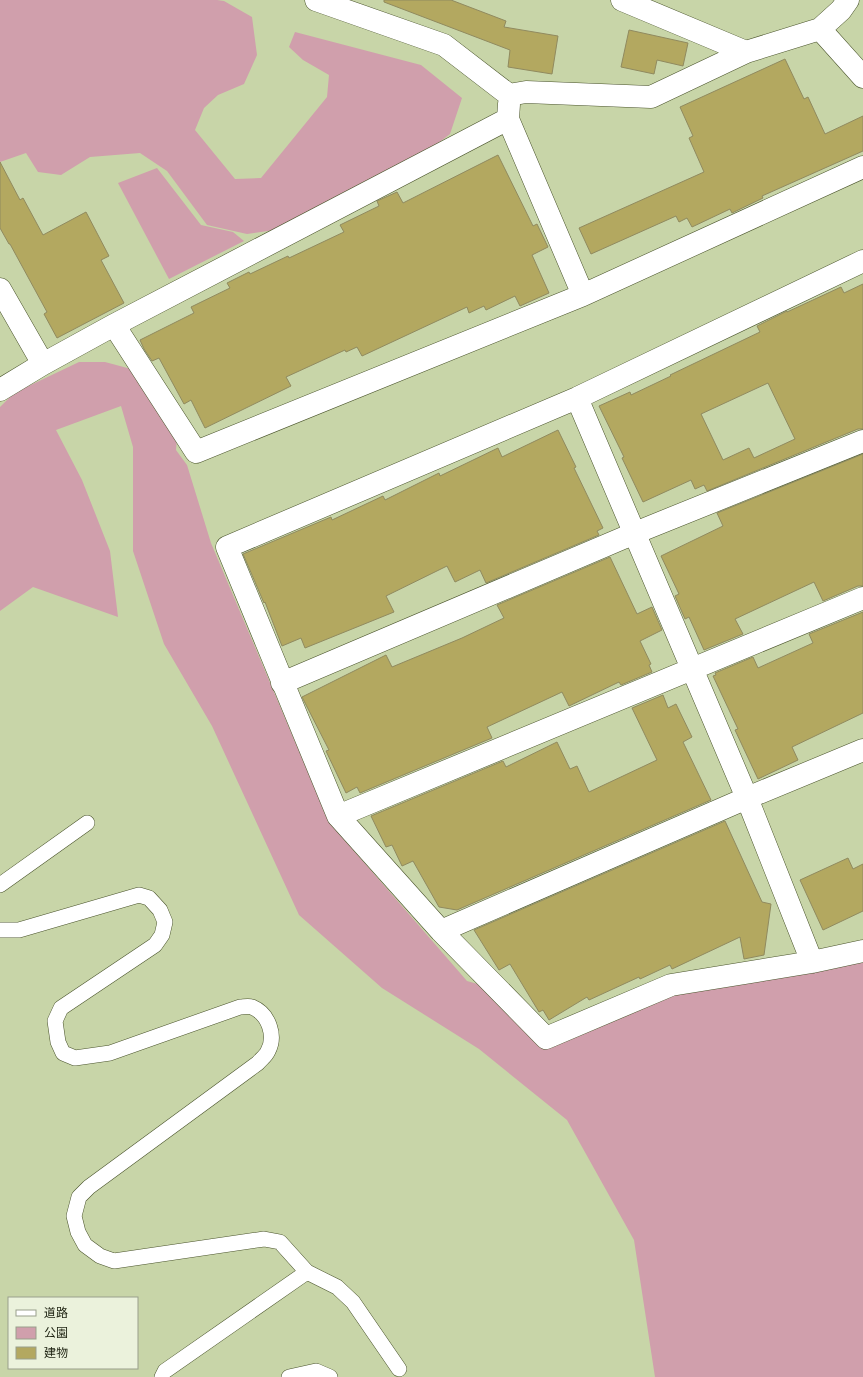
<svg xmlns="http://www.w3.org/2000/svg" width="863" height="1377" viewBox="0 0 863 1377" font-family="'Work Sans','Noto Sans JP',sans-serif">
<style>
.green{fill:#d09fac}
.building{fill:#b3a860;stroke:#908a5f;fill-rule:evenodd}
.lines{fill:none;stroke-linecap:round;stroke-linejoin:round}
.service-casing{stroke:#4a542c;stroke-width:16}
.minor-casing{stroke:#4a542c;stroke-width:23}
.service{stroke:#fff;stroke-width:15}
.minor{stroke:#fff;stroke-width:22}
</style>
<rect width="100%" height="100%" fill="#c8d5a8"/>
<path class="green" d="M 0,0 L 217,0 L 224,1 L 252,17 L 257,55 L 244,84 L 218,95 L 204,108 L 195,130 L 235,179 L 261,178 L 327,97 L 329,75 L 303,60 L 289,47 L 295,32 L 421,65 L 462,98 L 450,134 L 420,157 L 288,228 L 247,234 L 207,225 L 167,171 L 140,153 L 90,157 L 61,175 L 38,172 L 26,153 L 0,162 Z
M 157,168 L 201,225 L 233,232 L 244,241 L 169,279 L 118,183 Z
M 79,362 L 105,362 L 131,369 L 177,438 L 176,450 L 187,465 L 211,543 L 329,822 L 467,981 L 488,987 L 545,1047 L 671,995 L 863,962 L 863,1377 L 655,1377 L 634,1240 L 567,1120 L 479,1049 L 382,988 L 299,915 L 212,726 L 164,644 L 133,551 L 133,447 L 121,406 L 56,430 L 82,480 L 110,551 L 118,617 L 33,587 L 0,611 L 0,407 L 14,393 Z"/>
<path class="building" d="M 384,0 L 451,0 L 506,21 L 504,27 L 558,36 L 552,74 L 508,67 L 510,50 L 384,2 Z
M 629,30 L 688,43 L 683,66 L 657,60 L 654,74 L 621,67 Z
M 785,59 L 804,99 L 808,97 L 825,134 L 863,116 L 863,151 L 762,196 L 763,198 L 732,213 L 730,209 L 692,227 L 687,218 L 679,222 L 676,216 L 591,254 L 579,228 L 704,172 L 689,138 L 693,136 L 680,107 Z
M 498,155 L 533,226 L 537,224 L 548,247 L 532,255 L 549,293 L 520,306 L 515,296 L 486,310 L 484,306 L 469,313 L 467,307 L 362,356 L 357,347 L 346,352 L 345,350 L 286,377 L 291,386 L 205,428 L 191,400 L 184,404 L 159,358 L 152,361 L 144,349 L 140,340 L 194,313 L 191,307 L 230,288 L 227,283 L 249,272 L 250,274 L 288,256 L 289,258 L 344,232 L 340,225 L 379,206 L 377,201 L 397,192 L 403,203 Z
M 0,162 L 20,200 L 23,198 L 43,235 L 86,212 L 109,256 L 101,260 L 124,303 L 57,338 L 44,314 L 47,312 L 10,244 L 9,244 L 0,228 Z
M 863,284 L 863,429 L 858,429 L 707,491 L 704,485 L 695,489 L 691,480 L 643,502 L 622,458 L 624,457 L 599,406 L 630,392 L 631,395 L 671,376 L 670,375 L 760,332 L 757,326 L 787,311 L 787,312 L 841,287 L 844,293 ZM 768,383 L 795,439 L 754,458 L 749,448 L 723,460 L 701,414 Z
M 558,430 L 576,467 L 574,468 L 603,528 L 597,531 L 599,535 L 486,583 L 480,570 L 455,582 L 447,566 L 386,596 L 394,612 L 305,648 L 301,638 L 282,646 L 265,602 L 264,603 L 243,554 L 331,517 L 332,520 L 383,496 L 385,500 L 439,473 L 440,476 L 498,448 L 502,457 Z
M 863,454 L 863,586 L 858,586 L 823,601 L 814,582 L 735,619 L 743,634 L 704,650 L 689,617 L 685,619 L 675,596 L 679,594 L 661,556 L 723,526 L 717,513 Z
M 610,557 L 637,614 L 652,607 L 662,630 L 640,641 L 651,664 L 649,665 L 652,672 L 621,685 L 619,682 L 569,706 L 562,692 L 487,727 L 492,738 L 360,793 L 357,787 L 346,793 L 326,751 L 329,750 L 302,697 L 386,655 L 392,667 L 462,638 L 504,618 L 497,605 Z
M 863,612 L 863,713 L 792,747 L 798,760 L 758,779 L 735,730 L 738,729 L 713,676 L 716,675 L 715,673 L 753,657 L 758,668 L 813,643 L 809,634 Z
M 663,695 L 668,708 L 676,704 L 692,737 L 683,742 L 711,800 L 457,910 L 439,907 L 413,861 L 402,866 L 392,845 L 386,847 L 371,816 L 503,761 L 506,767 L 557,742 L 570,769 L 577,766 L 589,792 L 657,760 L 632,708 Z
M 725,821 L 762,902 L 771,904 L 764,955 L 744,959 L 740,937 L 672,969 L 670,965 L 640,979 L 639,977 L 589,1000 L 587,997 L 549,1020 L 543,1010 L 539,1012 L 510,964 L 499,970 L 474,930 Z
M 848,858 L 853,869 L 863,864 L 863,911 L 823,930 L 800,880 Z"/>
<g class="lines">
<g class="service-casing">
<path id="service" d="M 0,885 L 87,823
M 0,930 L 19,930 L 139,895 L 149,898 L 160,910 L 165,922 L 162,935 L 155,945 L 61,1008 L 55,1021 L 58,1042 L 63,1053 L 75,1058 L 110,1053 L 240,1007 C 243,1007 249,1006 252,1007 C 269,1014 276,1036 268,1051 C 266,1056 261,1059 258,1063 L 89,1187 L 79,1197 L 74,1216 L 78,1232 L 85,1245 L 100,1256 L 114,1261 L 264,1239 L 280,1242 L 307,1272 L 337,1287 L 353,1302 L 399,1369
M 162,1377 L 165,1371 L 307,1272
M 289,1377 L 316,1371 L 330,1377"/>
</g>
<g class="minor-casing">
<path id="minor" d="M 316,0 L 444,45 L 509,95 L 526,92 L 651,97 L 746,52 L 820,29 L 841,10 L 848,0
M 622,0 L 746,52
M 820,29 L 863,77
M 509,104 L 508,119 L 583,295
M 863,261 L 577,398 L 227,547 L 338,816 L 441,931 L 546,1038 L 671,985 L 812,962 L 863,951
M 0,289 L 43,364
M 114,325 L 196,452 L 583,295 L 863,167
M 0,390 L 43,364 L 114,325 L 508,119
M 577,398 L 747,798 L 812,962
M 282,683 L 635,533 L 863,441
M 338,816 L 863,598
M 441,931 L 747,798 L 863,750"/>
</g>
<use href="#service" class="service"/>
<use href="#minor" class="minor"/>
</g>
<rect x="8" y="1297" width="130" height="72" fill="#ebf2dc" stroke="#999f8b"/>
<rect x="16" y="1310" width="20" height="6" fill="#ffffff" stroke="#999f8b"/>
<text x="44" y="1317" font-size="12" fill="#1d2211">道路</text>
<rect x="16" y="1327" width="20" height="12" fill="#d09fac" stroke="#999f8b"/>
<text x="44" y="1337" font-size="12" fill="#1d2211">公園</text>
<rect x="16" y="1347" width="20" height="12" fill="#b3a860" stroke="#999f8b"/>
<text x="44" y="1357" font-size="12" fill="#1d2211">建物</text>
</svg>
